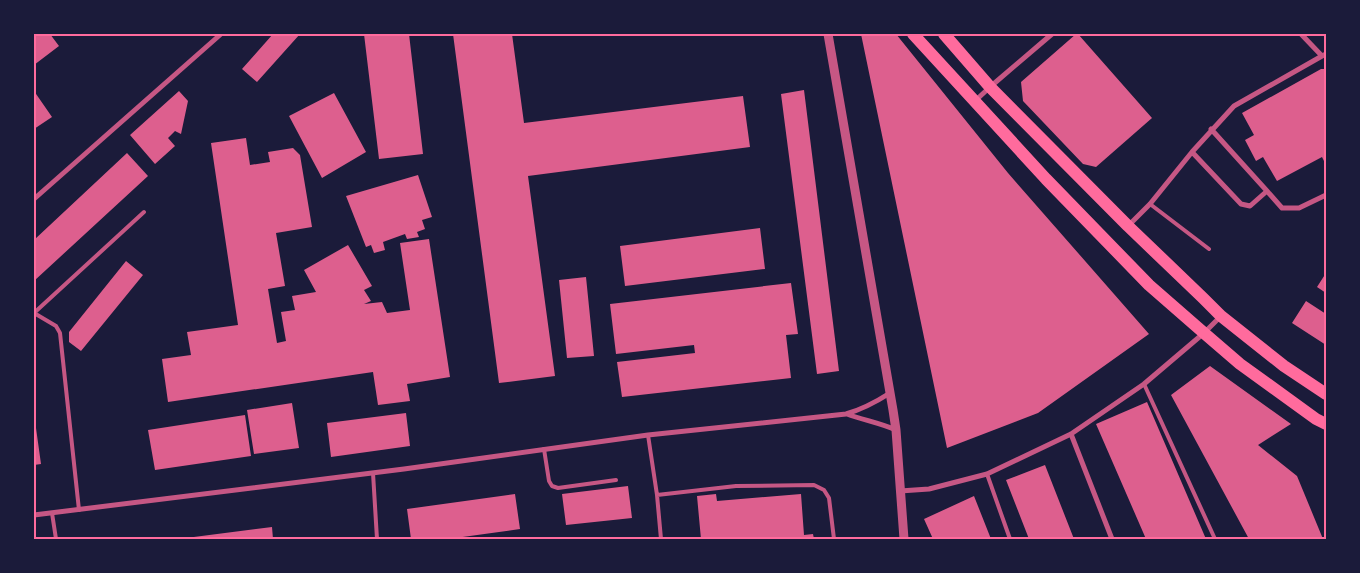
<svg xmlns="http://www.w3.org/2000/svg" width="1360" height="573" viewBox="0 0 1360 573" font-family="'DM Sans',sans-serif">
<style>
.building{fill:#dd5f8e}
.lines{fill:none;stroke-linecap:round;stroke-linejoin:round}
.service{stroke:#c65784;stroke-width:4}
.minor{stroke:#c65784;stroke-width:5}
.tertiary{stroke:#c65784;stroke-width:9}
.primary{stroke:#ff6b9d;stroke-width:12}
.neatline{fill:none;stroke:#ff6b9d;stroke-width:2}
</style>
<rect width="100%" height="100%" fill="#1b1b3a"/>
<path class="building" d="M 34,34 L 50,34 L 59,46 L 34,65 Z
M 273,34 L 300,34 L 257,82 L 242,69 Z
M 364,34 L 409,34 L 423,154 L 379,159 Z
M 453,34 L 512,34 L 524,123 L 743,96 L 750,147 L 528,176 L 555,376 L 499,383 Z
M 861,34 L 896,34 L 1008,173 L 1149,334 L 1038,413 L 947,448 Z
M 1076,34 L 1078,34 L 1152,118 L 1096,167 L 1083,164 L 1023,101 L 1021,82 Z
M 1321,69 L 1326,69 L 1326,165 L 1322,157 L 1277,181 L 1263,157 L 1256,161 L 1245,140 L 1254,135 L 1242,113 Z
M 804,90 L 839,371 L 817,374 L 781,94 Z
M 34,91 L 52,117 L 34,129 Z
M 179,91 L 188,101 L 181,134 L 175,131 L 168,138 L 175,146 L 155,164 L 130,135 Z
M 334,93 L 366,152 L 322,178 L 289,116 Z
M 246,138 L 250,165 L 270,162 L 268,152 L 293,148 L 300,155 L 312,227 L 276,233 L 285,286 L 268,289 L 277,343 L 286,341 L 281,312 L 295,310 L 292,296 L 316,292 L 304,270 L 348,245 L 372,286 L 364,290 L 371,301 L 364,304 L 382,302 L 387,313 L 410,310 L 400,243 L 429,239 L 450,377 L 407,384 L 410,401 L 378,405 L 373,372 L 168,402 L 162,359 L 191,355 L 187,332 L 238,325 L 211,143 Z
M 127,153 L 148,176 L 34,281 L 34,240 Z
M 418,175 L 432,217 L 422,220 L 425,229 L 417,232 L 419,237 L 407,239 L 405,234 L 383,242 L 385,250 L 374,253 L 371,245 L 366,247 L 346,196 Z
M 760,228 L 765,269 L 625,286 L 620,246 Z
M 126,261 L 143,275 L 81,351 L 69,342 L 69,332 Z
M 1326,273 L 1326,293 L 1317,287 Z
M 586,277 L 594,356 L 567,358 L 559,280 Z
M 791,283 L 798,334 L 786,335 L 791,378 L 622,397 L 617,362 L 695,353 L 694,345 L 616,354 L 610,304 Z
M 1306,301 L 1326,314 L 1326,345 L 1292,323 Z
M 1210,366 L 1291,424 L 1258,445 L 1297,476 L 1323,539 L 1249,539 L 1171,395 Z
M 1147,402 L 1206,539 L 1146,539 L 1096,424 Z
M 292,403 L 299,448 L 254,454 L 247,410 Z
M 406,413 L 410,446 L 331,457 L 327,423 Z
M 245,415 L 251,456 L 155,470 L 148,430 Z
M 36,428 L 41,464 L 34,465 L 34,429 Z
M 1045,465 L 1074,539 L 1029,539 L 1006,480 Z
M 628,486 L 632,518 L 566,525 L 562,494 Z
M 515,494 L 520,529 L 448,539 L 411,539 L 407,509 Z
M 716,494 L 717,501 L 801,494 L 804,535 L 813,534 L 814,539 L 701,539 L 697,496 Z
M 974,496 L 991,539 L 933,539 L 924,519 Z
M 272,527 L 273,539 L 186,539 L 186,538 Z"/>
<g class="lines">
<path class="service" d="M 1150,204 L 1209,249
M 34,313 L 56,326 L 60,333 L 79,510
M 34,313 L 144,212
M 1144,384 L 1215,539
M 648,435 L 657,495 L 661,539
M 544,449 L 549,481 L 552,486 L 558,488 L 616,480
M 373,473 L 377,539
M 987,474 L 1010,539
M 657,495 L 736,486 L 814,485 L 824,490 L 829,498 L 834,539
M 52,513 L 56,539"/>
<path class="minor" d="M 1301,34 L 1322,56 L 1326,54
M 975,101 L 990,87 L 1052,34
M 1211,129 L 1267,191
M 1192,152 L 1241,204 L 1250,206 L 1267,191 L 1282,208 L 1299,208 L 1326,195
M 34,199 L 221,34
M 1128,226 L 1150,204 L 1192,152 L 1234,106 L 1322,56
M 847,414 C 863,420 880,423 896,430
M 1071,434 L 1112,539
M 900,491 L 929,489 L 987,474 L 1071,434 L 1144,384 L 1204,333 L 1221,316
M 34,515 L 404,469 L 648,435 L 846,414 C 863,409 876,402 890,393"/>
<path class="tertiary" d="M 828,34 L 893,410 L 896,430 L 904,539"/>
<path class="primary" d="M 913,34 L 1046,179 L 1149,285 L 1204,333 L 1240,364 L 1316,419 L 1326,424
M 944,34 L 990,87 L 1128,226 L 1203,298 L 1221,316 L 1284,366 L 1326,394"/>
</g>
<rect width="1360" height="573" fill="none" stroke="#1b1b3a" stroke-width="70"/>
<rect x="35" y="35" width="1290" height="503" class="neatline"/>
</svg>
